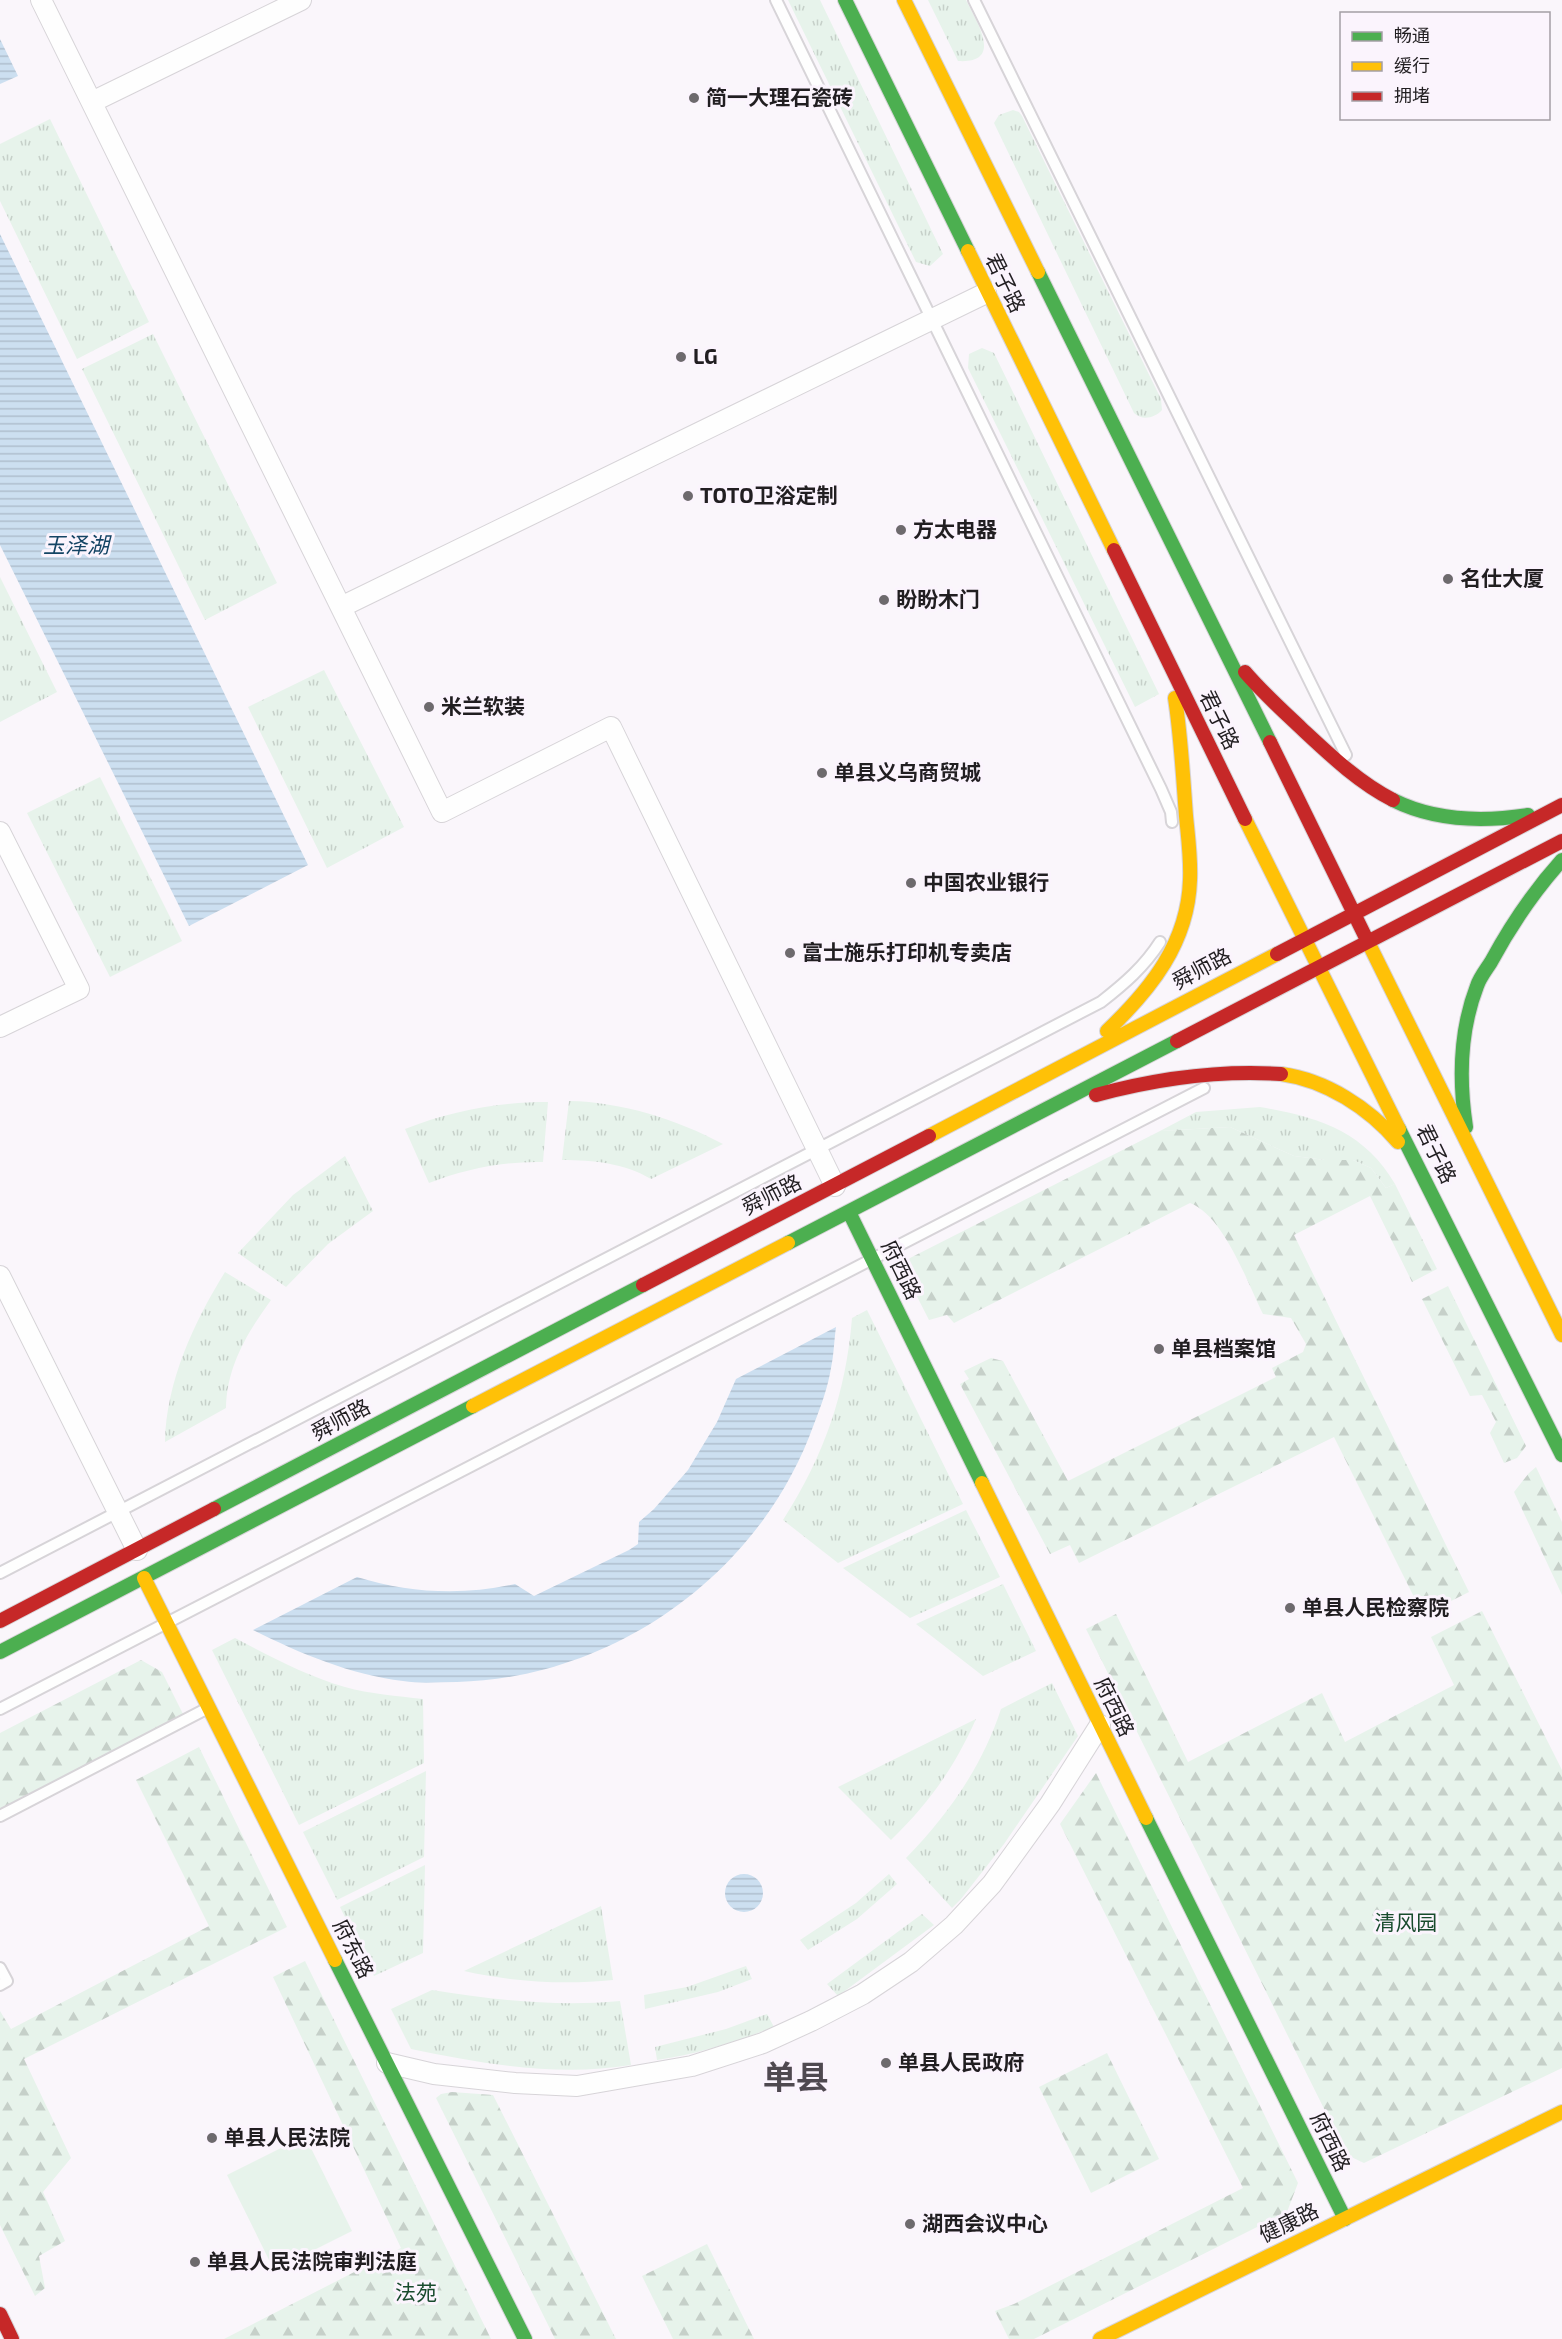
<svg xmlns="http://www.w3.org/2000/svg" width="1562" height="2339" viewBox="0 0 1562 2339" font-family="'Exo 2','Noto Sans SC',sans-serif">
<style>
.grass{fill:url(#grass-tufts)}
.forest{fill:url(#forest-firs)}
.park{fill:#e7f3eb}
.water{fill:url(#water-rules)}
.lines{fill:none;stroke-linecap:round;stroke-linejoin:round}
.lane-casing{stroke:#d7d4d8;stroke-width:14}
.street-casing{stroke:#d7d4d8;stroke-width:22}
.fast-casing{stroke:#d7d4d8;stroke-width:16}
.slow-casing{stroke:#d7d4d8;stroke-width:16}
.jam-casing{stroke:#d7d4d8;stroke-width:16}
.lane{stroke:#fefefe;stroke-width:10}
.street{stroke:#fefefe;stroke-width:20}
.fast{stroke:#4caf50;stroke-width:14}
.slow{stroke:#ffc107;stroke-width:14}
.jam{stroke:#c62828;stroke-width:14}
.poi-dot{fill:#6d6a6d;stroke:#fbf4fd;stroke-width:2}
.labels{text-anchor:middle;stroke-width:6;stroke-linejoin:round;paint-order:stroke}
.poi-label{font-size:21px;font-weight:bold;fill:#211e21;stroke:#fbf4fd;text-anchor:start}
.street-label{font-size:21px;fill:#211e21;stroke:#fbf4fd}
.park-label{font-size:21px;fill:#184b2d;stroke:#fbf4fd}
.water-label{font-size:22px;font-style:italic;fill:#144464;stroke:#fbf4fd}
.town-label{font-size:33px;font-weight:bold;fill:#4f4950;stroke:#fbf4fd}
</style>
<defs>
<pattern id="grass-tufts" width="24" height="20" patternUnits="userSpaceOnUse" patternTransform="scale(1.5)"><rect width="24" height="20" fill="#e7f3eb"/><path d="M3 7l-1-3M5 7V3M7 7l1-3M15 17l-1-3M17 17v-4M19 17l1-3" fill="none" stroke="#c6d0c9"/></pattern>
<pattern id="forest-firs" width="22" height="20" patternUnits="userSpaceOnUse" patternTransform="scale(1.5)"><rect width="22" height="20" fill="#e7f3eb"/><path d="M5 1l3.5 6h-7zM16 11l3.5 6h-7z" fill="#c6d0c9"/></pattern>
<pattern id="water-rules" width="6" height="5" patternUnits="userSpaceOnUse" patternTransform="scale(1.5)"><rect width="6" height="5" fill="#ccdff0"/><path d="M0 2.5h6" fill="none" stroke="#afbfce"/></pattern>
</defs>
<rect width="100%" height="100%" fill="#faf6fb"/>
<path class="grass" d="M 788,0 L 820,0 L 943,254 L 930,266 L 916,262 Z
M 928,0 L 966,0 C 976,21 1005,64 958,61 Z
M 1013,110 L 1019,112 L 1022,116 L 1161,399 L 1162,410 C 1155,418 1142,421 1134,413 L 994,123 L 999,115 Z
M 50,119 L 149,322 L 77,359 L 0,201 L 0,144 Z
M 153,334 L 277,583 L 205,620 L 82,369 Z
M 982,348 L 994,353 L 1159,694 L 1135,707 L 968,368 L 969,354 Z
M 0,577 L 57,692 L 0,722 Z
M 324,670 L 404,827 L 327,868 L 248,707 Z
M 100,777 L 182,941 L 110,977 L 27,813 Z
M 569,1101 C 622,1102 676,1119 723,1144 L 651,1179 C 624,1163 593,1160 562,1160 Z
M 548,1102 L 543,1162 C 504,1161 465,1169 429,1183 L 405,1129 C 451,1111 498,1102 548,1102 Z
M 1260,1107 C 1318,1117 1364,1131 1395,1184 L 1386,1188 L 1371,1168 L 1353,1160 L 1325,1160 L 1294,1156 L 1230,1127 L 1160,1131 L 1196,1112 Z
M 345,1156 L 373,1211 L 328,1244 L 286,1287 L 238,1253 L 293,1195 Z
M 225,1272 L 271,1300 C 247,1333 227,1366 226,1408 L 165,1442 C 166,1382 194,1322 225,1272 Z
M 867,1310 L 963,1504 L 838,1563 L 783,1520 C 824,1456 846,1393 852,1318 Z
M 966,1510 L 1000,1577 L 910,1618 L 843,1568 Z
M 1003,1584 L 1036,1651 L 983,1676 L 916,1624 Z
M 235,1638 C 271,1657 307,1676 345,1687 C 370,1694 397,1696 423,1699 L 424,1763 L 299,1825 L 212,1650 Z
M 1052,1683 L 1078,1736 L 1004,1844 L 961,1899 L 952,1908 L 906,1858 C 948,1815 982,1767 1001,1709 Z
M 976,1719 C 954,1768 930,1802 891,1840 L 838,1787 Z
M 426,1771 L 424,1857 L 337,1900 L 303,1832 Z
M 425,1865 L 423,1953 L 374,1976 L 340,1907 Z
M 889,1874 L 897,1884 L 857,1919 L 808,1950 L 800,1940 L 856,1903 Z
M 601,1906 L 613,1980 C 564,1985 513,1982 464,1971 Z
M 922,1914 L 934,1925 L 838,1996 L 827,1984 Z
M 746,1966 L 752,1979 L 718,1992 L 645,2009 L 644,1995 L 687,1987 Z
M 432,1990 C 494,2000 557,2007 620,2001 L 631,2065 C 559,2077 483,2064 411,2049 L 391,2009 Z
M 767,2014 L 774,2027 C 735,2042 698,2054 657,2060 L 655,2047 L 726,2029 Z"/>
<path class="forest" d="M 1230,1127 L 1294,1156 L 1325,1160 L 1353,1160 L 1371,1168 L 1386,1188 L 1395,1184 L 1437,1269 L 1412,1282 L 1370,1196 L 1294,1235 L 1469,1592 L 1423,1615 L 1334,1437 L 1079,1563 L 1070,1545 L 1050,1554 L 960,1384 L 969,1379 L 964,1371 L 991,1358 L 1003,1361 L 1068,1481 L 1276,1377 L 1272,1368 L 1303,1352 L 1306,1344 L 1291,1318 L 1263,1314 C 1247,1282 1224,1216 1190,1203 L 954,1323 L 947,1315 L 929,1320 L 905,1273 L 906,1264 L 910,1258 L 1160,1131 Z
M 1448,1286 L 1526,1446 L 1517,1458 L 1504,1463 L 1490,1433 L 1496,1422 L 1482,1395 L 1470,1396 L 1422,1299 Z
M 1536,1467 L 1562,1522 L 1562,1595 L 1514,1492 L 1529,1473 Z
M 1482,1611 L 1562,1770 L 1562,2068 L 1364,2163 L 1347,2155 L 1086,1629 L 1116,1614 L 1188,1762 L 1322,1693 L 1345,1742 L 1454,1685 L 1431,1637 Z
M 141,1660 L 162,1672 L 186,1720 L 0,1816 L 0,1733 Z
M 199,1747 L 287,1927 L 24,2059 L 71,2158 L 43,2192 L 65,2241 L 39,2256 L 45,2288 L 35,2296 L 0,2225 L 0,2011 L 11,2029 L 209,1926 L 136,1780 Z
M 1096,1773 L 1298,2183 L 1287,2212 L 1034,2339 L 1009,2339 L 995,2311 L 1014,2304 L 1243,2188 L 1060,1824 Z
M 305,1961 L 491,2339 L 224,2339 L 401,2248 L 273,1977 Z
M 1107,2053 L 1159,2159 L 1091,2193 L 1039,2087 Z
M 452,2092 L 493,2095 L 616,2339 L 555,2339 L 436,2098 L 441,2094 Z
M 707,2244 L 754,2339 L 673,2339 L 642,2276 Z"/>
<path class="park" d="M 305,2136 L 352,2231 L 274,2270 L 227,2175 Z"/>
<path class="water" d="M 0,39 L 18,76 L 0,84 Z
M 0,234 L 308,865 L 189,926 L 0,545 Z
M 836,1327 C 834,1341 834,1354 831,1368 C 828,1387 821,1406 814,1424 C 761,1573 615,1678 457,1682 C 439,1682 421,1684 403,1681 C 351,1675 299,1653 253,1630 L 357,1577 C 409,1593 462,1596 515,1584 L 534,1596 L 629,1550 L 638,1544 L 639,1522 L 654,1509 L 688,1470 L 717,1422 L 736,1379 Z
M725 1893a19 19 0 1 1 38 0a19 19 0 1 1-38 0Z"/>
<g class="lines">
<g class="lane-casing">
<path id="lane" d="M 776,0 L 1161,789 L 1171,812 L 1172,822
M 974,0 L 1346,755
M 0,1573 L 1101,1002 C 1124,984 1144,967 1160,942
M 0,1709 L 1204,1088
M 0,1816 L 208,1708
M 0,1968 L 7,1981 L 0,1985"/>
</g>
<g class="street-casing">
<path id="street" d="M 41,0 L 442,812 L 611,727 L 835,1186
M 92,102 L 301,0
M 341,607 L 986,293
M 0,832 L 79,989 L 0,1027
M 0,1276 L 137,1550
M 387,2063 L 434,2074 L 515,2083 L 577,2086 L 692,2066 L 763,2043 L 811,2021 L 863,1994 L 911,1962 L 954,1925 L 992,1884 L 1050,1804 L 1100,1725"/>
</g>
<g class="fast-casing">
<path id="fast" d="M 845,0 L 968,251
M 1038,272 L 1270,742
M 1393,800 C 1435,821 1483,822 1528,815
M 1466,1127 C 1459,1081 1460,1030 1477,986 C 1480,977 1486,970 1491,962 C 1511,925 1534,891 1562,860
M 1399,1129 L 1562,1455
M 849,1212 L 982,1483
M 788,1243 L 1177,1041
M 214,1509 L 643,1285
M 0,1652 L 473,1406
M 1146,1818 L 1345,2219
M 335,1960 L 525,2339"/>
</g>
<g class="slow-casing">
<path id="slow" d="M 904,0 L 1038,272
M 968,251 L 1114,550
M 1245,819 L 1399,1129
M 1366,938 L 1562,1335
M 1107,1031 C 1151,989 1188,943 1190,880 C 1191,858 1188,837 1186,816 C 1183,776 1181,737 1175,698
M 1281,1074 C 1326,1080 1369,1108 1398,1142
M 929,1136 L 1277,954
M 473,1406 L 788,1243
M 982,1483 L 1146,1818
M 144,1578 L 335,1960
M 1100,2339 L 1562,2112"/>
</g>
<g class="jam-casing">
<path id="jam" d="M 1114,550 L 1245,819
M 1245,672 C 1262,692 1282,710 1301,728 C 1330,755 1358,782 1393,800
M 1270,742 L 1366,938
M 1277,954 L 1562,805
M 1177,1041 L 1562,841
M 1096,1095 C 1155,1079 1220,1070 1281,1074
M 643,1285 L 929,1136
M 0,1621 L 214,1509
M 0,2314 L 12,2339"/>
</g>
<use href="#lane" class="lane"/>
<use href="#street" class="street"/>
<use href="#fast" class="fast"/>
<use href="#slow" class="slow"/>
<use href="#jam" class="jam"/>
</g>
<g class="poi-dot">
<circle cx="694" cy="98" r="6"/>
<circle cx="681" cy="357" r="6"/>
<circle cx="688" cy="496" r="6"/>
<circle cx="901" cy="530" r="6"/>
<circle cx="1448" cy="579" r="6"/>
<circle cx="884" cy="600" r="6"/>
<circle cx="429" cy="707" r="6"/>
<circle cx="822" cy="773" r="6"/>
<circle cx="911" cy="883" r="6"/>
<circle cx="790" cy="953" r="6"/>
<circle cx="1159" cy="1349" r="6"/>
<circle cx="1290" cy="1608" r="6"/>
<circle cx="886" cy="2063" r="6"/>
<circle cx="212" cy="2138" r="6"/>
<circle cx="910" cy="2224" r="6"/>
<circle cx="195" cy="2262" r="6"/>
</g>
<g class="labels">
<g class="poi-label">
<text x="706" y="105">简一大理石瓷砖</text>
<text x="693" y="364">LG</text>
<text x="700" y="503">TOTO卫浴定制</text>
<text x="913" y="537">方太电器</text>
<text x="1460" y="586">名仕大厦</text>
<text x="896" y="607">盼盼木门</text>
<text x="441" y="714">米兰软装</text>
<text x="834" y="780">单县义乌商贸城</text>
<text x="923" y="890">中国农业银行</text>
<text x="802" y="960">富士施乐打印机专卖店</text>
<text x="1171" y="1356">单县档案馆</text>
<text x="1302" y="1615">单县人民检察院</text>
<text x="898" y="2070">单县人民政府</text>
<text x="224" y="2145">单县人民法院</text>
<text x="922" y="2231">湖西会议中心</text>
<text x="207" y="2269">单县人民法院审判法庭</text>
</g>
<g class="street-label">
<text transform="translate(1005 283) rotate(64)" y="7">君子路</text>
<text transform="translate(1219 720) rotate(64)" y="7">君子路</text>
<text transform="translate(1202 969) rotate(-28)" y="7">舜师路</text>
<text transform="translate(1436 1154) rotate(64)" y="7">君子路</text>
<text transform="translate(772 1195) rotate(-27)" y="7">舜师路</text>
<text transform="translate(901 1270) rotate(64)" y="7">府西路</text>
<text transform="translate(341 1420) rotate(-28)" y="7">舜师路</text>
<text transform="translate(1114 1707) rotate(64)" y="7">府西路</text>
<text transform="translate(353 1949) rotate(63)" y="7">府东路</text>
<text transform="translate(1330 2142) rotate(64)" y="7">府西路</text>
<text transform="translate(1289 2223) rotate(-26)" y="7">健康路</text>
</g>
<g class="park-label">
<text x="1406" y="1930">清风园</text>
<text x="416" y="2300">法苑</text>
</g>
<g class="water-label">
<text x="76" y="553">玉泽湖</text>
</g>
<g class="town-label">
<text x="796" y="2089">单县</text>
</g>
</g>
<rect x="1340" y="12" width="210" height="108" fill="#fbf4fd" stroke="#a49ea5" stroke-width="1.5"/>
<rect x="1352" y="32" width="30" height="9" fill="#4caf50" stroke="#a49ea5" stroke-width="1.5"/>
<text x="1394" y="42" font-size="18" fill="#211e21">畅通</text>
<rect x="1352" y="62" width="30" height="9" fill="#ffc107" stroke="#a49ea5" stroke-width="1.5"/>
<text x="1394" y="72" font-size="18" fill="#211e21">缓行</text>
<rect x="1352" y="92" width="30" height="9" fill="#c62828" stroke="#a49ea5" stroke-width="1.5"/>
<text x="1394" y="102" font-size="18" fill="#211e21">拥堵</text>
</svg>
